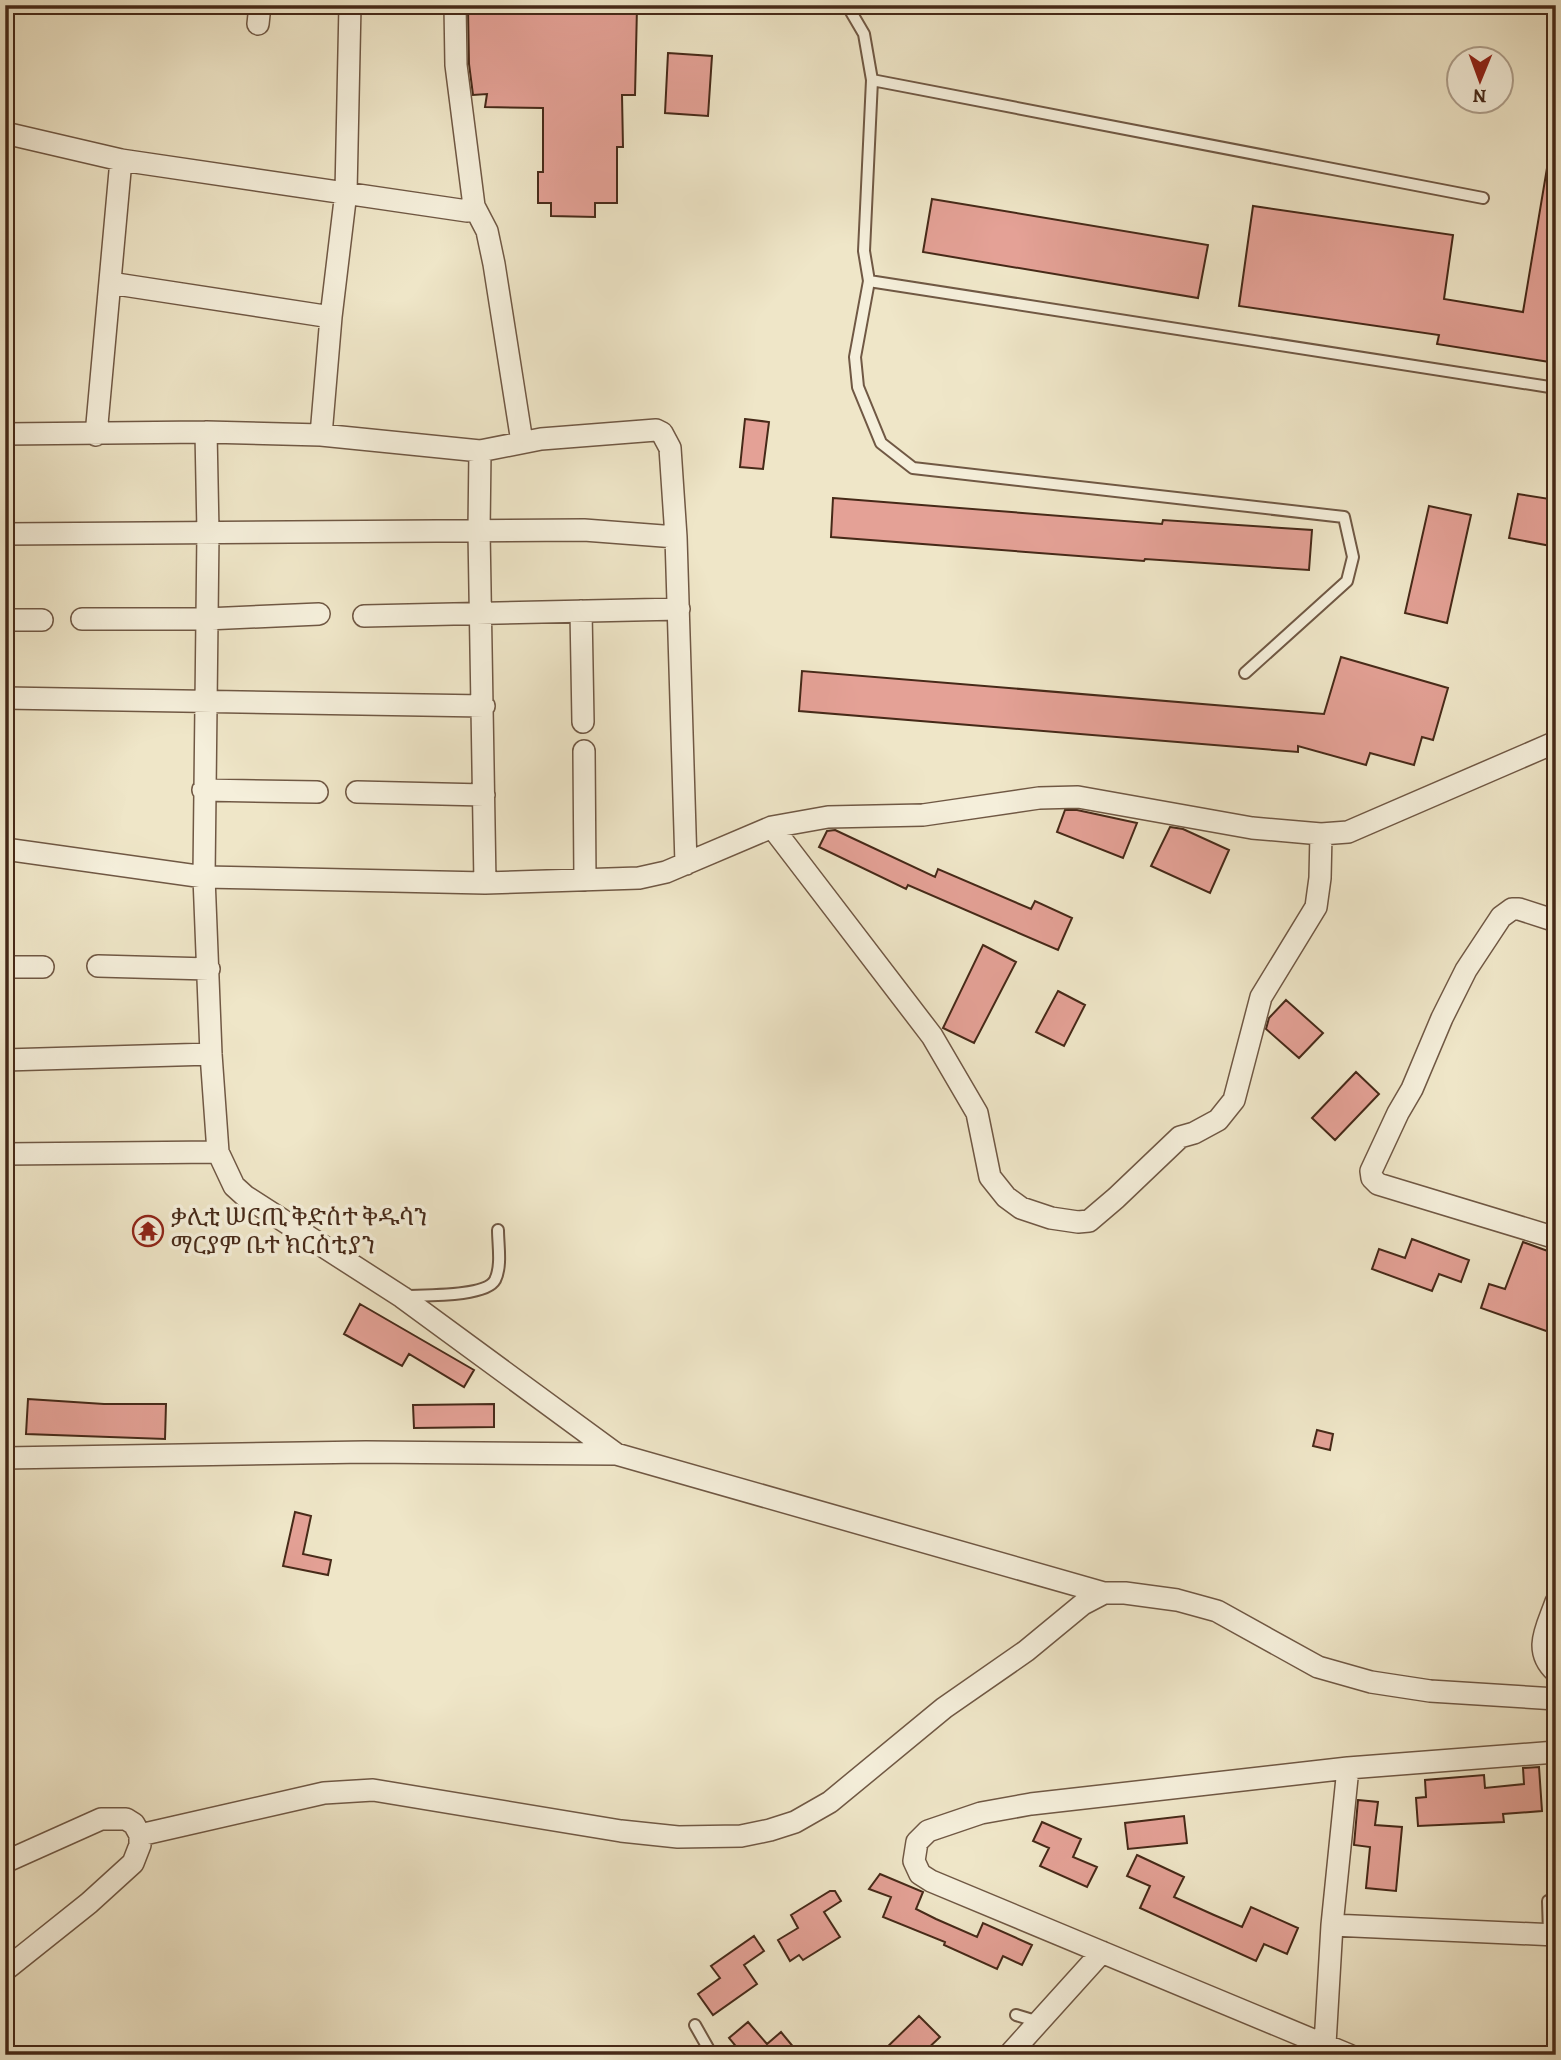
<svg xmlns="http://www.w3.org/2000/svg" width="1561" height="2060" viewBox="0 0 1561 2060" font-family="Alegreya,'Noto Serif Ethiopic',serif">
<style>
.building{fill:#e4a196;stroke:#462918;stroke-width:2}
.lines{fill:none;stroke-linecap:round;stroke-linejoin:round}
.service-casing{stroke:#705844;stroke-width:14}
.minor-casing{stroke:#705844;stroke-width:24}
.service{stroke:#f5efdb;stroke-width:10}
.minor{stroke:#f5efdb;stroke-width:21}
.labels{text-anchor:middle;stroke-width:7;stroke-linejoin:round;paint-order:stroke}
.poi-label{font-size:24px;fill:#462918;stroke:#f5efdb;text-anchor:start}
</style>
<rect width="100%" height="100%" fill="#efe6c8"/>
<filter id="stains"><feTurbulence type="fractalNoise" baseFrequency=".00286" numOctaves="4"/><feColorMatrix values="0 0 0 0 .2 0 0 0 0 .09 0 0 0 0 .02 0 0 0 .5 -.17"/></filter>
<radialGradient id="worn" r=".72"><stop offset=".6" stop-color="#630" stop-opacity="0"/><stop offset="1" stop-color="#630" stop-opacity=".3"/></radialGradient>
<path class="building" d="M 543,7 L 637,7 L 635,95 L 622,95 L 623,147 L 617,147 L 617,203 L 595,203 L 595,217 L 551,216 L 551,203 L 538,203 L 538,172 L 543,172 L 543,108 L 485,107 L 487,94 L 473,95 L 469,64 L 468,9 Z
M 668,53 L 712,56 L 708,116 L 665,113 Z
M 1548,162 L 1556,163 L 1556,363 L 1437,344 L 1439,335 L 1239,306 L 1253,206 L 1453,235 L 1444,299 L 1523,312 Z
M 932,199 L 1208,245 L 1198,298 L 923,252 Z
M 745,419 L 769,422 L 763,469 L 740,467 Z
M 1518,494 L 1556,500 L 1556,547 L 1509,538 Z
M 833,498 L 1162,524 L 1163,520 L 1312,530 L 1309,570 L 1145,559 L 1144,561 L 831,537 Z
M 1429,506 L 1471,515 L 1447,623 L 1405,613 Z
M 1341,657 L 1448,688 L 1433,740 L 1422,737 L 1414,765 L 1370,753 L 1366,765 L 1298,746 L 1298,752 L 799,711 L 802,671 L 1324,714 Z
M 1065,810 L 1077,810 L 1137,823 L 1123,858 L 1057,832 Z
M 1170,827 L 1183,829 L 1229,850 L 1210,893 L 1151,866 Z
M 835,830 L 935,877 L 938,869 L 1031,909 L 1035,901 L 1072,918 L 1058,950 L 908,885 L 906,889 L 819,847 L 827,831 Z
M 983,945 L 1016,962 L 974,1043 L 943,1028 Z
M 1058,991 L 1085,1005 L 1064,1046 L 1036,1032 Z
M 1286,1000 L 1323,1033 L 1299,1058 L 1266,1029 L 1269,1018 Z
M 1356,1072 L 1379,1094 L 1335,1140 L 1312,1118 Z
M 1412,1239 L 1469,1260 L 1461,1282 L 1439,1274 L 1432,1291 L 1372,1269 L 1379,1249 L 1405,1258 Z
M 1523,1242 L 1556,1254 L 1556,1314 L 1549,1332 L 1481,1308 L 1489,1284 L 1505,1289 Z
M 360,1304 L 474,1370 L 464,1387 L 409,1354 L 402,1366 L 344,1334 Z
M 28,1399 L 104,1404 L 166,1404 L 165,1439 L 26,1434 Z
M 494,1404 L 494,1427 L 414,1428 L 413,1405 Z
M 1317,1430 L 1333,1434 L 1330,1450 L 1313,1446 Z
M 295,1512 L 311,1516 L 303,1554 L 331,1560 L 328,1575 L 283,1566 Z
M 1539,1767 L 1542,1811 L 1503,1814 L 1504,1822 L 1418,1826 L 1416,1798 L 1426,1797 L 1425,1780 L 1484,1775 L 1485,1788 L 1524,1784 L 1523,1768 Z
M 1358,1800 L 1378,1802 L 1375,1825 L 1402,1827 L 1396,1891 L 1366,1888 L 1370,1847 L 1354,1845 Z
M 1184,1816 L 1187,1843 L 1128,1849 L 1125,1823 Z
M 1042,1822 L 1081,1839 L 1073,1857 L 1097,1867 L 1087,1887 L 1040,1866 L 1049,1848 L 1033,1841 Z
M 1137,1855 L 1184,1877 L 1174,1897 L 1214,1915 L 1242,1927 L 1251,1907 L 1298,1928 L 1287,1954 L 1264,1944 L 1256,1961 L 1140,1908 L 1150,1886 L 1127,1876 Z
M 880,1874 L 923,1892 L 916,1909 L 936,1919 L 977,1937 L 983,1923 L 1032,1945 L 1022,1965 L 1003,1956 L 997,1969 L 944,1945 L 945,1942 L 883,1917 L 891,1897 L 869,1889 Z
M 830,1891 L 835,1891 L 841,1901 L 824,1912 L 840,1937 L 803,1960 L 799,1955 L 790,1961 L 778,1940 L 798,1928 L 791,1915 Z
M 754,1936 L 764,1951 L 744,1965 L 757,1984 L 713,2015 L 698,1994 L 720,1978 L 711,1966 Z
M 919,2016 L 940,2037 L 921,2055 L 879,2055 Z
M 748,2022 L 767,2044 L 781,2032 L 800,2055 L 743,2055 L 729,2038 Z"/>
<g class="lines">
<g class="service-casing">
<path id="service" d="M 847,5 L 864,34 L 872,80 L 864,251 L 869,281 L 855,357 L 858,387 L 881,443 L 913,468 L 1344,517 L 1353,557 L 1347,581 L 1245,673
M 872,80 L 1483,198
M 869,281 L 1556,388
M 405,1296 C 424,1295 486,1297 495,1280 C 502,1266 498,1245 498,1230
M 1548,1901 L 1549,1934
M 1016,2015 L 1039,2022
M 695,2025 L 712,2055"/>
</g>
<g class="minor-casing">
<path id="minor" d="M 455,5 L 456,65 L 474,206 L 487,231 L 494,264 L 522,442
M 258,24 L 260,5
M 5,133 L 121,160 L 467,211 L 474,206
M 110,283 L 331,317
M 206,432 L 208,532 L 204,877 L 211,1054 L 218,1152 L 234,1186 L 245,1196 L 402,1297 L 616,1454
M 5,434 L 206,432 L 321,435 L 480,451 L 541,439 L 656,430 L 662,433 L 670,448 L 676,537 L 686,864
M 96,435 L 121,160
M 321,435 L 331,317 L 346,192 L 350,5
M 480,451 L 479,531 L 485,883
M 5,534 L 584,530 L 676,537
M 581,611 L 583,722
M 364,616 L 679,609
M 82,619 L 206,619 L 319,614
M 5,620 L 42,620
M 5,698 L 484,706
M 584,751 L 585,880
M 203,790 L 317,792
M 357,792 L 484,795
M 772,827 L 932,1036 L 977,1113 L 990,1177 L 1006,1197 L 1021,1208 L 1051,1218 L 1078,1222 L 1089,1221 L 1116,1198 L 1180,1137 L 1194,1133 L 1218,1120 L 1234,1100 L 1261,997 L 1316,907 L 1320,878 L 1321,834
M 5,849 L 204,877 L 485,883 L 639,878 L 666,872 L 772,827 L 828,817 L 923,815 L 1039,798 L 1078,797 L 1252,828 L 1321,834 L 1348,832 L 1556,742
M 1556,921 L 1519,909 L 1512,909 L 1501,917 L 1466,970 L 1442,1018 L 1412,1089 L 1398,1113 L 1371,1171 L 1372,1178 L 1378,1184 L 1556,1238
M 98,966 L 209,969
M 5,967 L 43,967
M 5,1060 L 211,1054
M 5,1154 L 218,1152
M 5,1458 L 366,1452 L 616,1454 L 1104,1593
M 1556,1602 C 1547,1628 1532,1650 1556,1672
M 140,1835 L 324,1793 L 373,1790 L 621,1831 L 678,1837 L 741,1836 L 770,1830 L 795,1822 L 830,1802 L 944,1708 L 1026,1651 L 1083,1604 L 1104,1593 L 1125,1593 L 1177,1600 L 1217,1611 L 1318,1667 L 1371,1682 L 1430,1691 L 1556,1699
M 5,1862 L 101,1819 L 126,1819 L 134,1824 L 140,1835 L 140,1845 L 133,1863 L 89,1903 L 5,1970
M 1332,1925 L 1556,1935
M 1316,2053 L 1325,2044 L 1332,1925 L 1348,1768
M 1009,2055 L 1102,1952
M 1349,2055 L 931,1881 L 920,1874 L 914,1861 L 917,1842 L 928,1831 L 981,1813 L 1031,1804 L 1348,1768 L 1556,1752"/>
</g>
<use href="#service" class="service"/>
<use href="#minor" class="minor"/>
</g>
<defs>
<g id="temple-ring" transform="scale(1.575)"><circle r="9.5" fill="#f5efdb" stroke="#8f2418" stroke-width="1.5"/><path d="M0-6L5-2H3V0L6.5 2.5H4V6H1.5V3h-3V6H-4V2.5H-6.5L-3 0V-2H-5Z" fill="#8f2418"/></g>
</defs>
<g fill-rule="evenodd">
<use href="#temple-ring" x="148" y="1231"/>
</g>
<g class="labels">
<g class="poi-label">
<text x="171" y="1225">ቃሊቲ ሠርጢ ቅድስተ ቅዱሳን<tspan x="171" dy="28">ማርያም ቤተ ክርስቲያን</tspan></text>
</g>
</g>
<rect width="1561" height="2060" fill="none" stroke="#efe6c8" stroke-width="28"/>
<rect x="7" y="7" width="1547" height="2046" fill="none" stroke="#462918" stroke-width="3.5"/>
<rect x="14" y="14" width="1533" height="2032" fill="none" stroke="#462918" stroke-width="2"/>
<g transform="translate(1480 80) rotate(181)"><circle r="33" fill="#f5efdb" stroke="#afa08d" stroke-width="2"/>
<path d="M0-5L12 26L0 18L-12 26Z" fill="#8f2418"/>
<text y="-10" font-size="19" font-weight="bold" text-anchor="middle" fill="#462918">N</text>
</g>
<rect width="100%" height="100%" filter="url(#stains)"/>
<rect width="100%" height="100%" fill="url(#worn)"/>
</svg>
